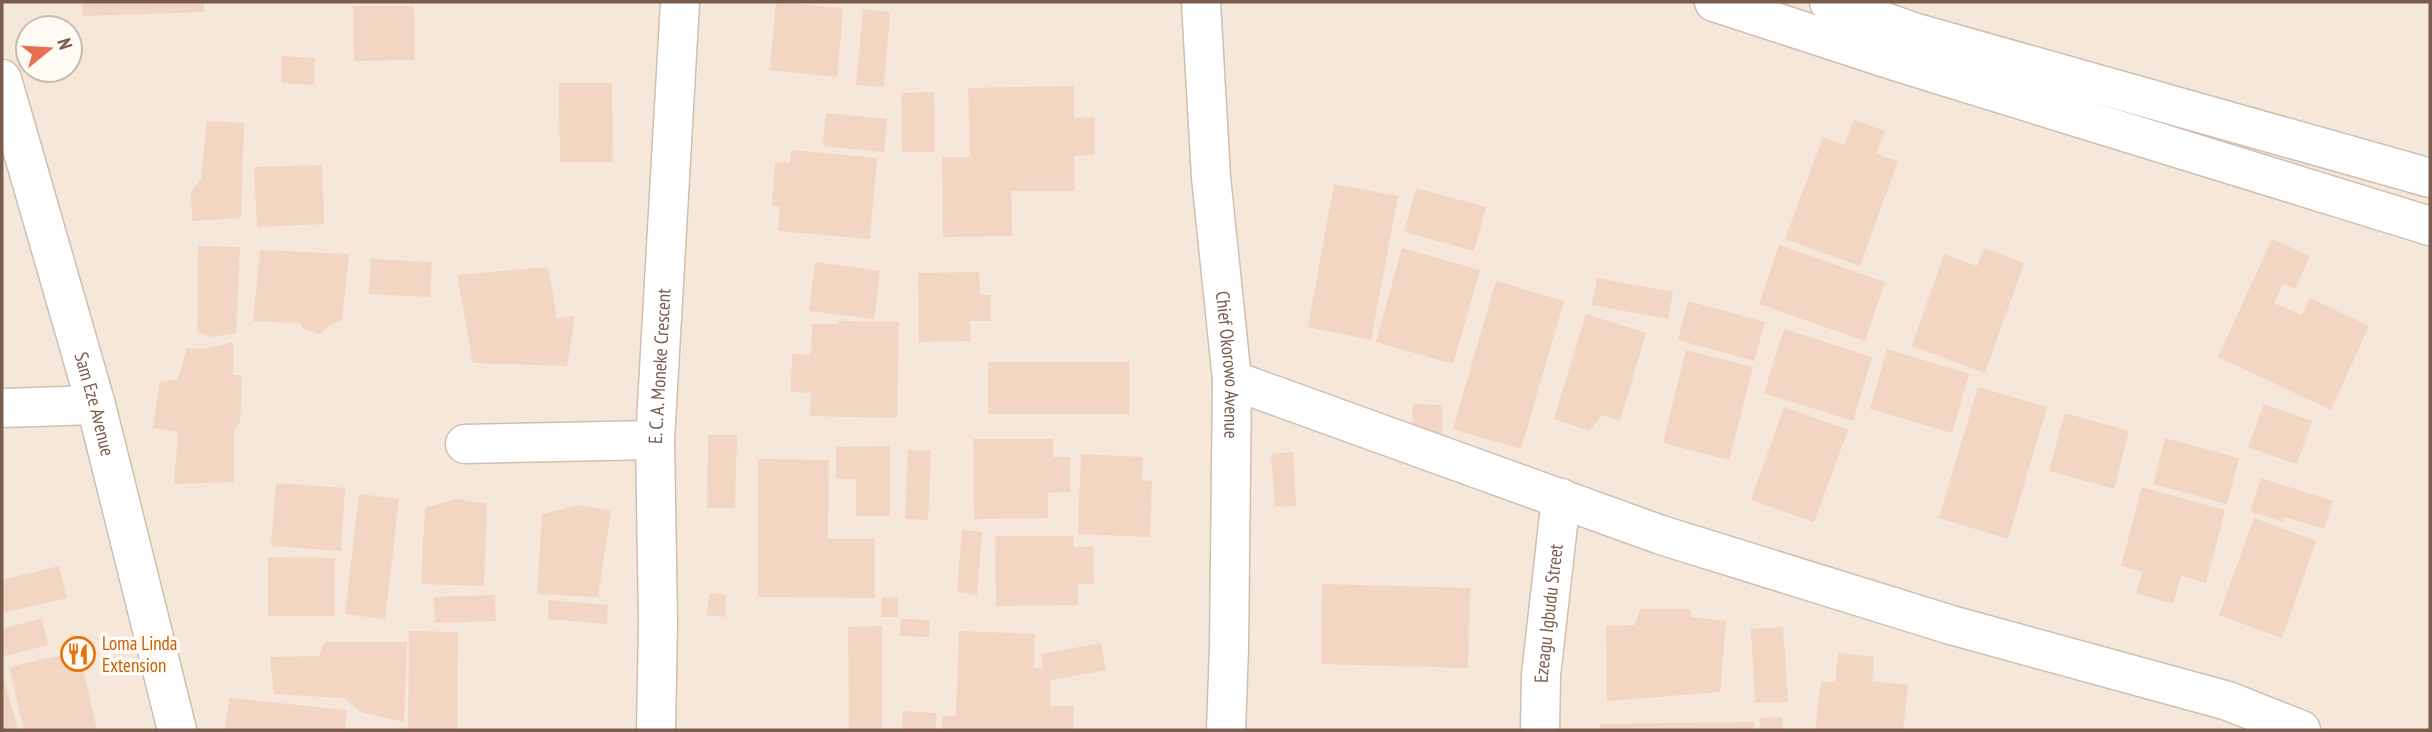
<svg xmlns="http://www.w3.org/2000/svg" width="2432" height="732" viewBox="0 0 2432 732" font-family="'PT Sans Narrow',sans-serif">
<style>
.residential{fill:#f5e8da;fill-rule:evenodd}
.building{fill:#f3d5c3}
.lines{fill:none;stroke-linecap:round;stroke-linejoin:round}
.street-casing{stroke:#d1beb0;stroke-width:41}
.street{stroke:#fff;stroke-width:38}
.labels{text-anchor:middle;stroke-width:7;stroke-linejoin:round;paint-order:stroke}
.street-label{font-size:19px;fill:#7a5c4d;stroke:#fffaf3}
.food-label{font-size:19px;fill:#c56008;stroke:#fffaf3;text-anchor:start}
</style>
<rect width="100%" height="100%" fill="#fdf6ec"/>
<path class="residential" d="M 2,2 L 2430,2 L 2430,730 L 2,730 ZM 28,28 L 70,28 L 70,70 L 28,70 Z"/>
<path class="building" d="M 82,2 L 204,2 L 204,12 L 83,16 Z
M 776,2 L 843,8 L 837,77 L 770,70 Z
M 353,6 L 414,6 L 415,60 L 354,61 Z
M 863,9 L 890,12 L 884,87 L 856,85 Z
M 282,56 L 315,58 L 314,85 L 281,83 Z
M 559,83 L 612,83 L 613,162 L 560,162 Z
M 1074,86 L 1074,118 L 1095,117 L 1095,155 L 1074,156 L 1075,191 L 1011,191 L 1012,236 L 943,237 L 942,157 L 970,157 L 968,88 Z
M 934,92 L 935,152 L 902,152 L 901,93 Z
M 826,113 L 887,119 L 884,152 L 823,146 Z
M 1854,120 L 1885,131 L 1876,154 L 1898,161 L 1860,266 L 1785,239 L 1823,137 L 1844,145 Z
M 207,121 L 244,123 L 241,218 L 192,221 L 191,191 L 201,179 Z
M 791,150 L 877,158 L 870,239 L 778,231 L 780,207 L 772,206 L 775,162 L 790,163 Z
M 322,165 L 324,224 L 257,227 L 254,167 Z
M 1334,184 L 1398,196 L 1371,340 L 1308,327 Z
M 1416,188 L 1486,207 L 1474,251 L 1404,232 Z
M 2272,239 L 2310,256 L 2295,289 L 2283,284 L 2274,303 L 2302,315 L 2310,298 L 2369,326 L 2331,410 L 2218,357 Z
M 1779,245 L 1885,282 L 1865,341 L 1759,304 Z
M 198,246 L 240,247 L 236,333 L 211,337 L 197,331 Z
M 1402,248 L 1480,270 L 1453,364 L 1376,342 Z
M 1984,248 L 2024,263 L 1985,373 L 1912,346 L 1944,254 L 1977,266 Z
M 260,250 L 349,254 L 342,320 L 329,326 L 320,334 L 303,329 L 300,323 L 253,321 Z
M 371,259 L 432,262 L 430,297 L 369,294 Z
M 815,262 L 880,271 L 874,319 L 809,311 Z
M 548,267 L 557,318 L 575,316 L 567,366 L 473,363 L 457,275 Z
M 979,272 L 980,295 L 991,295 L 991,321 L 970,321 L 971,341 L 919,342 L 918,273 Z
M 1597,278 L 1673,292 L 1668,319 L 1592,305 Z
M 1496,281 L 1564,301 L 1521,449 L 1453,429 Z
M 1688,301 L 1765,322 L 1754,361 L 1678,340 Z
M 1586,314 L 1646,333 L 1620,421 L 1602,415 L 1590,431 L 1554,419 Z
M 838,321 L 899,322 L 897,418 L 810,416 L 811,393 L 791,392 L 792,354 L 811,355 L 812,324 L 838,324 Z
M 1784,329 L 1872,357 L 1853,421 L 1764,393 Z
M 233,342 L 233,375 L 242,375 L 240,422 L 234,430 L 234,482 L 174,484 L 178,432 L 153,428 L 160,382 L 178,379 L 187,348 L 204,349 Z
M 1887,349 L 1969,374 L 1952,433 L 1870,409 Z
M 1686,350 L 1753,367 L 1729,460 L 1663,443 Z
M 988,362 L 1129,362 L 1129,414 L 988,414 Z
M 1978,387 L 2047,407 L 2008,539 L 1939,518 Z
M 1413,404 L 1443,405 L 1442,433 L 1412,431 Z
M 2264,404 L 2312,421 L 2297,464 L 2248,447 Z
M 1784,407 L 1848,430 L 1814,522 L 1751,500 Z
M 2065,413 L 2129,431 L 2114,489 L 2049,471 Z
M 708,435 L 737,435 L 735,508 L 707,508 Z
M 2165,438 L 2239,458 L 2227,504 L 2153,484 Z
M 973,439 L 1053,439 L 1053,457 L 1070,457 L 1070,492 L 1048,493 L 1048,518 L 974,519 Z
M 890,446 L 890,516 L 856,516 L 856,479 L 836,479 L 836,447 Z
M 908,450 L 931,451 L 928,520 L 905,519 Z
M 1293,452 L 1296,506 L 1275,507 L 1271,454 Z
M 1081,454 L 1143,457 L 1142,480 L 1152,481 L 1150,537 L 1078,534 Z
M 758,459 L 829,460 L 828,539 L 875,539 L 875,598 L 758,597 Z
M 2261,478 L 2333,501 L 2324,529 L 2284,517 L 2283,522 L 2250,511 Z
M 276,483 L 345,488 L 341,551 L 271,546 Z
M 2142,487 L 2225,510 L 2206,583 L 2181,576 L 2173,604 L 2136,593 L 2142,572 L 2121,566 Z
M 359,494 L 399,499 L 385,619 L 345,614 Z
M 457,499 L 487,504 L 484,586 L 421,584 L 425,508 Z
M 580,505 L 611,511 L 598,597 L 537,594 L 542,514 Z
M 2254,518 L 2316,541 L 2282,638 L 2219,615 Z
M 962,530 L 982,532 L 977,595 L 957,592 Z
M 995,536 L 1073,536 L 1074,547 L 1093,547 L 1094,584 L 1078,584 L 1078,605 L 996,606 Z
M 268,557 L 335,558 L 335,616 L 268,616 Z
M 59,566 L 67,598 L 2,613 L 2,580 Z
M 1322,584 L 1470,588 L 1468,668 L 1321,664 Z
M 709,593 L 726,595 L 725,617 L 707,615 Z
M 495,595 L 496,621 L 435,623 L 434,597 Z
M 882,597 L 898,598 L 898,617 L 881,617 Z
M 549,600 L 608,605 L 607,624 L 548,619 Z
M 1640,609 L 1691,609 L 1691,617 L 1726,621 L 1720,692 L 1607,701 L 1606,626 L 1635,625 Z
M 42,618 L 48,645 L 2,657 L 2,629 Z
M 901,619 L 930,620 L 929,637 L 900,636 Z
M 882,626 L 882,730 L 849,730 L 848,627 Z
M 1783,627 L 1788,702 L 1755,703 L 1751,629 Z
M 409,631 L 458,632 L 457,730 L 408,730 Z
M 959,631 L 1035,634 L 1034,668 L 1043,668 L 1041,654 L 1101,643 L 1106,670 L 1051,680 L 1050,706 L 1074,706 L 1073,730 L 942,730 L 942,716 L 956,716 Z
M 325,642 L 407,642 L 404,722 L 363,713 L 343,698 L 274,694 L 270,657 L 319,656 Z
M 79,651 L 97,730 L 24,730 L 9,667 Z
M 1838,653 L 1874,657 L 1872,681 L 1908,685 L 1903,730 L 1815,730 L 1821,681 L 1835,683 Z
M 2,675 L 3,675 L 18,730 L 2,730 Z
M 229,698 L 347,710 L 345,730 L 225,730 Z
M 903,711 L 936,713 L 936,730 L 902,730 Z
M 1782,717 L 1783,730 L 1760,730 L 1760,718 Z
M 1754,722 L 1754,730 L 1600,730 L 1600,724 Z"/>
<g class="lines">
<g class="street-casing">
<g id="street">
<path id="s1" d="M 1201,2 L 1211,177 L 1232,380 L 1229,648 L 1226,730"/>
<path d="M 1714,2 L 1898,62 L 2430,226"/>
<path d="M 1829,2 L 1913,32 L 2430,178"/>
<path id="s2" d="M 2,79 L 96,405 L 177,730"/>
<path d="M 1232,380 L 1661,535 L 1951,625 L 2228,701 L 2301,730"/>
<path d="M 2,408 L 96,405"/>
<path d="M 465,444 L 655,440"/>
<path id="s3" d="M 656,730 L 658,623 L 655,440 L 680,2"/>
<path id="s4" d="M 1540,730 L 1541,675 L 1561,498"/>
</g>
</g>
<use href="#street" class="street"/>
</g>
<defs>
<g id="restaurant-ring" transform="scale(1.75)"><circle r="9.5" fill="#fffaf3" stroke="#e8710a" stroke-width="1.5"/><path d="M-5-6h1v4h1v-4h1v4h1v-4h1v5L-1.5 .5V6h-2V.5L-5-1ZM5-6V6H3V1.5H1.5Q1.5-4 5-6Z" fill="#e8710a"/></g>
</defs>
<g fill-rule="evenodd">
<use href="#restaurant-ring" x="78" y="654"/>
</g>
<g class="labels">
<g class="street-label">
<text dy="7" stroke="none"><textPath href="#s3" startOffset="364">E. C. A. Moneke Crescent</textPath></text>
<text dy="7" stroke="none"><textPath href="#s1" startOffset="364">Chief Okorowo Avenue</textPath></text>
<text dy="7" stroke="none"><textPath href="#s2" startOffset="338">Sam Eze Avenue</textPath></text>
<text dy="7" stroke="none"><textPath href="#s4" startOffset="117">Ezeagu Igbudu Street</textPath></text>
</g>
<g class="food-label">
<text x="102" y="650">Loma Linda<tspan x="102" dy="22">Extension</tspan></text>
</g>
</g>
<rect width="2432" height="732" fill="none" stroke="#7a5c4d" stroke-width="7"/>
<g transform="translate(49 49) rotate(72)"><circle r="33" fill="#fffaf3" stroke="#cabbb1" stroke-width="2"/>
<path d="M0-5L12 26L0 18L-12 26Z" fill="#e76f51"/>
<text y="-10" font-size="19" font-weight="bold" text-anchor="middle" fill="#7a5c4d">N</text>
</g>
</svg>
